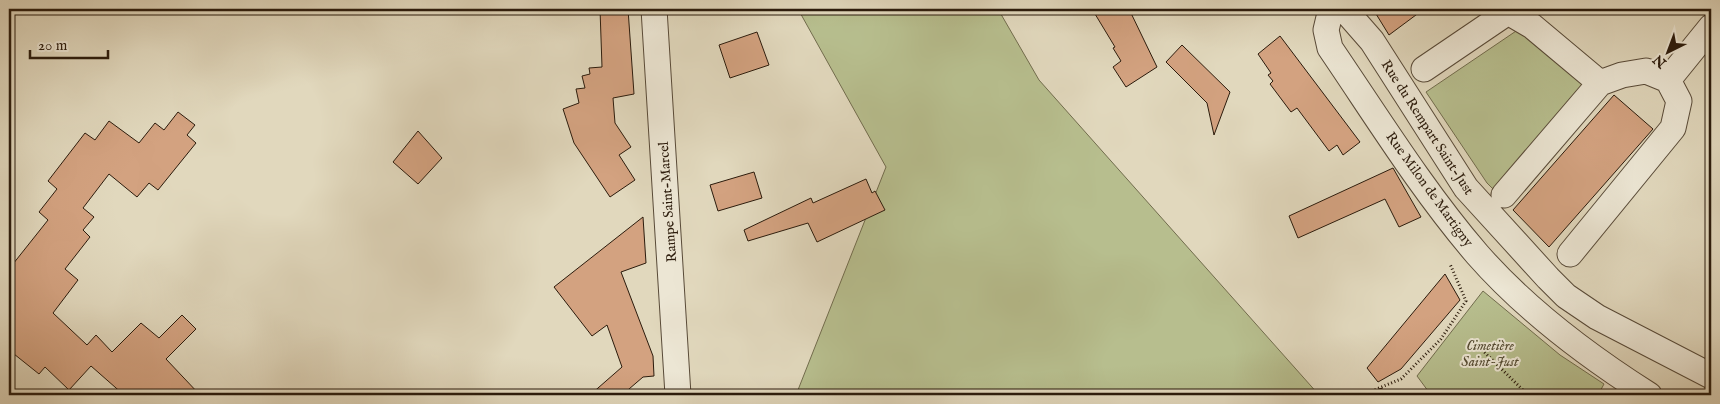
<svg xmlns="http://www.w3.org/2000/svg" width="1720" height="404" viewBox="0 0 1720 404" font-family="'IM FELL English',serif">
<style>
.green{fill:#b7be8e;stroke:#716c4d}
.building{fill:#d3a280;stroke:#2b1b0c}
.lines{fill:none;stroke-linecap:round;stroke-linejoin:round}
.minor-casing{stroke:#584a38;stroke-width:27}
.path{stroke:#2b1b0c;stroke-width:3;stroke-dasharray:1 2.5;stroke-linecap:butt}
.minor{stroke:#ece6d4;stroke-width:25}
.labels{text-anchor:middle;stroke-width:4;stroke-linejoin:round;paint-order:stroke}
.street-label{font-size:14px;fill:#2b1b0c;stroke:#ece6d4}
.park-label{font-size:14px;font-style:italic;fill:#554c33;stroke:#ece6d4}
</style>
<rect width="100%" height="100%" fill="#e1d8bd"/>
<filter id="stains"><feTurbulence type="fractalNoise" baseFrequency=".004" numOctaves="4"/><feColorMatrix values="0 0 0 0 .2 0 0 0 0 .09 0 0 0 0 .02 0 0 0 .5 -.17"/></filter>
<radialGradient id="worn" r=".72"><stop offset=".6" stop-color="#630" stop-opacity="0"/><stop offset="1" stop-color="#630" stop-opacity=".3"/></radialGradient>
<path class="green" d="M 798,9 L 998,9 L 1039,80 L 1319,395 L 796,395 L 886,167 Z
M 1522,27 L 1587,84 L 1495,191 L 1487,183 L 1426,92 Z
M 1483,291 L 1560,355 L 1604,384 L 1598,395 L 1431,395 L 1417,376 Z"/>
<path class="building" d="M 600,9 L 628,9 L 634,94 L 613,98 L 615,123 L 631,147 L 619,155 L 635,180 L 610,197 L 574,143 L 563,109 L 579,103 L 576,89 L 585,88 L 582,76 L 590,74 L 589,68 L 602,67 Z
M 1092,9 L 1129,9 L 1157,67 L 1126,87 L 1113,67 L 1121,61 L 1113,48 L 1115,47 Z
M 1373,9 L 1424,9 L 1389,35 Z
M 757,32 L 769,65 L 730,78 L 719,45 Z
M 1280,36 L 1360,142 L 1343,155 L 1337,145 L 1329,151 L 1297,108 L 1291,112 L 1270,84 L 1273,81 L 1268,75 L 1271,73 L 1258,54 Z
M 1182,45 L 1230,92 L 1214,135 L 1207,103 L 1166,62 Z
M 1614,95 L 1653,129 L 1549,247 L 1513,210 Z
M 178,112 L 195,125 L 187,135 L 196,143 L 158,190 L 149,183 L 137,197 L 109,174 L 83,208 L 94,217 L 83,230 L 90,237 L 65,269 L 78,280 L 53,313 L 87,345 L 96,335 L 112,352 L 141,323 L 159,338 L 182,315 L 196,329 L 166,359 L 200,395 L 124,395 L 91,366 L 69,390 L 45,367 L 39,374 L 9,350 L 9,269 L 48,220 L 39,212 L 57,189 L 48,181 L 85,133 L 95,140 L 109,121 L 139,143 L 155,123 L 164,130 Z
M 418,131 L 442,158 L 418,184 L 393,162 Z
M 1393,168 L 1421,217 L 1399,227 L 1385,199 L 1298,238 L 1289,216 Z
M 754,172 L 762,198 L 718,211 L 710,185 Z
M 866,179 L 872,193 L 875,191 L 885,210 L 817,242 L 808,223 L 748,241 L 744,230 L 811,198 L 813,203 Z
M 643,217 L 646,263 L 621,272 L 653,356 L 654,376 L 643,377 L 622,395 L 590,395 L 622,367 L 607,325 L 592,336 L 554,287 Z
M 1445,274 L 1460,300 L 1401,369 L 1378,382 L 1367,368 Z"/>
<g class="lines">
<g class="minor-casing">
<path id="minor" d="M 654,9 L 678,395
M 1331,9 L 1326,30 L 1330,48 C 1377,117 1422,190 1477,254 C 1526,310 1586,355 1649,395
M 1344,9 L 1372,41 L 1466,188 L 1548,278 L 1566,296 L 1597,317 L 1711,376
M 1424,69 L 1508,12 L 1532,26 L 1600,83
M 1504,195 L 1600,83 L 1622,75 L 1646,71 L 1668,80 L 1711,27
M 1570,254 L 1673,128 L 1679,101 L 1668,80"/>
</g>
<path class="path" d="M 1472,340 L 1528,395
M 1381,388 L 1381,395
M 1362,395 L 1401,379 L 1441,339 L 1466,301 L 1450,264"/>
<use href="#minor" class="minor"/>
</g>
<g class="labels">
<g class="street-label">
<text transform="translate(1428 127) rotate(57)" y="5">Rue du Rempart Saint-Just</text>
<text transform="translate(1430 189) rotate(54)" y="5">Rue Milon de Martigny</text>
<text transform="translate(667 202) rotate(-94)" y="5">Rampe Saint-Marcel</text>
</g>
<g class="park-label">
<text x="1490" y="350">Cimetière<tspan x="1490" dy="16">Saint-Just</tspan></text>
</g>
</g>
<rect width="1720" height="404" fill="none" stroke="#e1d8bd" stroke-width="30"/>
<rect x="10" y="10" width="1700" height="384" fill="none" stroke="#2b1b0c" stroke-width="2.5"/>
<rect x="15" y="15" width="1690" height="374" fill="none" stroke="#2b1b0c"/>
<g transform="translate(1668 52) rotate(222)" stroke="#ece6d4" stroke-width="4" paint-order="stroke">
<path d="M0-4L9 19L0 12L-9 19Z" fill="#2b1b0c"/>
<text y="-8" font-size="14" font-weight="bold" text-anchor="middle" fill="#2b1b0c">N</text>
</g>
<path d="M30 50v8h78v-8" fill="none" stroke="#2b1b0c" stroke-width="2.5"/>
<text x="38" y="50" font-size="15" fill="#2b1b0c" stroke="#ece6d4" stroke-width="4" paint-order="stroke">20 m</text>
<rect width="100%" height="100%" filter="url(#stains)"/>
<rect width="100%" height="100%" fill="url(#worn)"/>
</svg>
